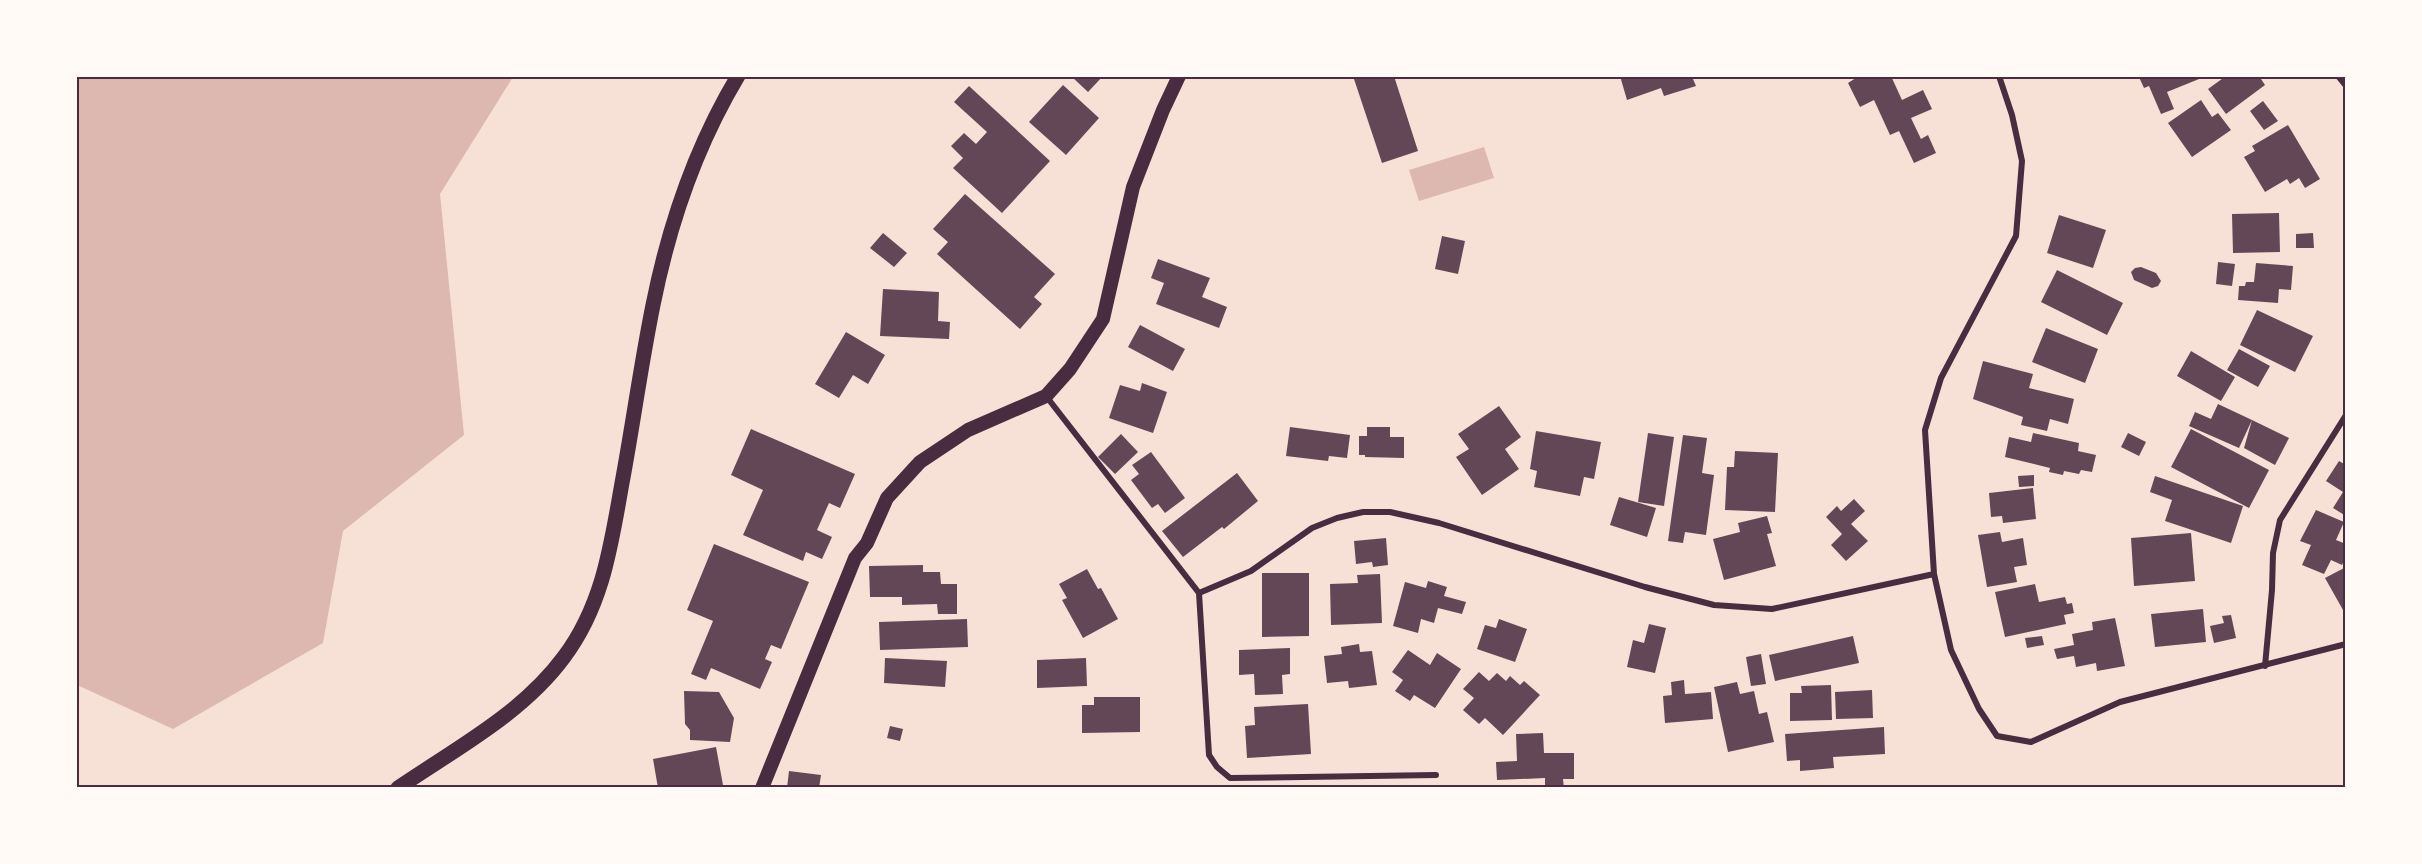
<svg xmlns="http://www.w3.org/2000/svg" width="2422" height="864" viewBox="0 0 2422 864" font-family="Raleway,sans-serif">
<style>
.water{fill:#dcb8b0}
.building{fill:#644757}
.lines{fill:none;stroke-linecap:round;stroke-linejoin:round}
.minor{stroke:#4a2c40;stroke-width:6}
.primary{stroke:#4a2c40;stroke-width:14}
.trunk{stroke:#4a2c40;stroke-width:15}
.neatline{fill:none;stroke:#4a2c40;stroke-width:2}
</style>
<rect width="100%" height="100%" fill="#f7e1d7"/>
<path class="water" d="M 77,76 L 513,77 L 440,194 L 464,435 L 343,531 L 323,643 L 173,729 L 77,685 Z
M 1484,147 L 1494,178 L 1419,201 L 1409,170 Z"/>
<path class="building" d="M 1071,76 L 1103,76 L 1088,92 Z
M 1353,76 L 1394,76 L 1418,151 L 1382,163 Z
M 1620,76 L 1699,76 L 1699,77 L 1693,79 L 1696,86 L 1664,96 L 1661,88 L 1627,100 Z
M 1859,76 L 1891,76 L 1902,100 L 1923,90 L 1932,109 L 1911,118 L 1921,139 L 1928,135 L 1936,153 L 1914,163 L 1899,131 L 1890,135 L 1874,100 L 1860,107 L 1848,83 Z
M 2226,76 L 2259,76 L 2265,85 L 2226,114 L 2208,89 Z
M 2139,77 L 2204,77 L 2167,92 L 2174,109 L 2161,114 L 2149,86 L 2144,88 Z
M 1063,85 L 1099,118 L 1066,155 L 1029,122 Z
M 969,86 L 1050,161 L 1002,213 L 953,168 L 963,158 L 951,146 L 964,133 L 976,144 L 987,132 L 954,102 Z
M 2201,100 L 2212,117 L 2218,113 L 2231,130 L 2192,157 L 2168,123 Z
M 2263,101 L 2278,121 L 2264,130 L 2250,111 Z
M 2288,125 L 2320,179 L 2305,188 L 2299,178 L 2290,184 L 2287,179 L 2265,192 L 2244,157 L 2255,151 L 2252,146 Z
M 965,194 L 1055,274 L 1034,297 L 1042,304 L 1020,329 L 937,254 L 948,242 L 933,229 Z
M 2279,213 L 2280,252 L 2233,253 L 2232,214 Z
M 2059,215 L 2106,230 L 2093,268 L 2047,253 Z
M 883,233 L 907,253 L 894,267 L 870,248 Z
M 2313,233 L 2314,248 L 2296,248 L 2296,234 Z
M 1442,236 L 1465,241 L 1458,274 L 1435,269 Z
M 1158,259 L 1210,278 L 1202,297 L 1227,307 L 1219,328 L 1156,304 L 1164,283 L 1151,278 Z
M 2218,262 L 2235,264 L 2232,286 L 2216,284 Z
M 2256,263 L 2293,266 L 2291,290 L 2279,289 L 2278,303 L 2238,300 L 2239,286 L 2245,286 L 2246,282 L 2254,282 Z
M 2141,267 L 2156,273 L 2161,281 L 2158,286 L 2152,288 L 2134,280 L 2131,272 L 2135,268 Z
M 2057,270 L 2123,303 L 2107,335 L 2041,302 Z
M 883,289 L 939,292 L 938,321 L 950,322 L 949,339 L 880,336 Z
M 2257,310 L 2313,336 L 2295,372 L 2240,345 Z
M 1140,325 L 1185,349 L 1173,371 L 1128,347 Z
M 2046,328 L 2098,349 L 2085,383 L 2032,362 Z
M 846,332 L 885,355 L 868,384 L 853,375 L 839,398 L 815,384 Z
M 2239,349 L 2270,366 L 2258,387 L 2227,370 Z
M 2191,351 L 2235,377 L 2221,401 L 2177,376 Z
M 1983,361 L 2033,374 L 2029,388 L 2074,399 L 2068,424 L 2050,419 L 2047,431 L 2021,425 L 2023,417 L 1973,399 Z
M 1142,383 L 1167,392 L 1153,433 L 1109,418 L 1120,385 L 1140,391 Z
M 2218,404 L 2252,420 L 2239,448 L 2189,426 L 2195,412 L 2211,419 Z
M 1499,406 L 1521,437 L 1505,449 L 1519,469 L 1482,495 L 1456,457 L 1469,449 L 1458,434 Z
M 2252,420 L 2289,438 L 2275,465 L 2244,448 Z
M 1290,427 L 1350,435 L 1347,458 L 1329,456 L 1328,461 L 1286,456 Z
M 1367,427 L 1390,427 L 1390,437 L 1404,437 L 1404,458 L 1365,457 L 1365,455 L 1359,455 L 1359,436 L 1367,436 Z
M 751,429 L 855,474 L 840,508 L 829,503 L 817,530 L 832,537 L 822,559 L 806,552 L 803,561 L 743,535 L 763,490 L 731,475 Z
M 2191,429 L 2269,470 L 2249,508 L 2171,467 Z
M 1536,431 L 1601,442 L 1594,479 L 1584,477 L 1580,496 L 1534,487 L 1537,471 L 1530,469 Z
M 1648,433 L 1674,437 L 1664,506 L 1638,502 Z
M 2033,433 L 2079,443 L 2078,451 L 2096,455 L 2092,472 L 2081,470 L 2079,474 L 2064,471 L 2063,475 L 2049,472 L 2050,468 L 2005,457 L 2009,437 L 2031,442 Z
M 2128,433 L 2146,442 L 2139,456 L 2121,447 Z
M 1121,434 L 1138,452 L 1115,474 L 1098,457 Z
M 1683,435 L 1707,438 L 1702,473 L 1714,475 L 1706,535 L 1685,532 L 1683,543 L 1668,541 Z
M 1735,451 L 1778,453 L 1775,512 L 1725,510 L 1727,467 L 1734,467 Z
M 1151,452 L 1185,498 L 1165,513 L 1158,504 L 1152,508 L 1131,480 L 1139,474 L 1132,465 Z
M 2339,461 L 2346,465 L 2346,516 L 2333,508 L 2343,492 L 2326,481 Z
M 1237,473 L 1258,501 L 1224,529 L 1222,527 L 1183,557 L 1162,531 Z
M 2034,475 L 2034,486 L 2019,487 L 2018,476 Z
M 2155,476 L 2243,506 L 2231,543 L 2165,521 L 2172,500 L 2150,492 Z
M 2033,488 L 2036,519 L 2003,523 L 2002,516 L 1991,517 L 1989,493 Z
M 1619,497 L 1656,508 L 1647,537 L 1610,525 Z
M 1854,499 L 1865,511 L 1851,524 L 1868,541 L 1846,561 L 1831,545 L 1842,534 L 1826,517 L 1837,506 L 1841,511 Z
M 2316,510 L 2344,522 L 2336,540 L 2346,544 L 2346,557 L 2342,565 L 2331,560 L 2324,574 L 2302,565 L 2311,545 L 2300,541 Z
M 1767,516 L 1772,533 L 1767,534 L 1776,566 L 1724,580 L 1713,539 L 1740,532 L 1738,523 Z
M 2000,532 L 2002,542 L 2023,538 L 2027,565 L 2014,567 L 2017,582 L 1987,587 L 1978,535 Z
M 2191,533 L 2195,581 L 2134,586 L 2131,538 Z
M 1386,538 L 1388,565 L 1373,567 L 1372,562 L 1356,564 L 1354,541 Z
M 714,544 L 809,582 L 781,649 L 771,645 L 765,659 L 772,662 L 760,689 L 711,668 L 706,680 L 691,674 L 713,621 L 687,610 Z
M 923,565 L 923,572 L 940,572 L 941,584 L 957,584 L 957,614 L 938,614 L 937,604 L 902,605 L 902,597 L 870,597 L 869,566 Z
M 2346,567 L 2346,608 L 2343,610 L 2325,578 Z
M 1087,569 L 1098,589 L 1101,588 L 1118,619 L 1083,638 L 1062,600 L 1067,598 L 1059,584 Z
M 1262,573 L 1309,573 L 1309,636 L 1262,637 Z
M 1380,574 L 1382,623 L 1331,625 L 1330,584 L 1358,583 L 1357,575 Z
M 1428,581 L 1447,587 L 1444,596 L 1466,602 L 1462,614 L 1438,608 L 1434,623 L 1421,619 L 1418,633 L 1393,626 L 1405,582 L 1426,588 Z
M 2035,584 L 2039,602 L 2065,597 L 2067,604 L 2072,603 L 2074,613 L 2064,615 L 2066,624 L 2005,637 L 1995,592 Z
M 2203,609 L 2206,642 L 2155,647 L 2151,614 Z
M 2231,615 L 2236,638 L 2214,643 L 2210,626 L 2224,623 L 2222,616 Z
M 2115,618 L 2125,666 L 2097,671 L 2096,663 L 2076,667 L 2074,656 L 2057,659 L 2054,649 L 2074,645 L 2072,634 L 2093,630 L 2092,622 Z
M 967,619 L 968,647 L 880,650 L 879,622 Z
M 1499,619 L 1527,629 L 1515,662 L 1477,649 L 1485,625 L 1496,628 Z
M 1649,624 L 1666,628 L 1655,673 L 1627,667 L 1633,640 L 1644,643 Z
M 1853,636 L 1859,663 L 1775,681 L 1769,655 Z
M 2042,636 L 2044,645 L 2027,648 L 2025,638 Z
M 1359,644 L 1360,652 L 1372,651 L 1377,685 L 1349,688 L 1348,681 L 1327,683 L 1324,656 L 1342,654 L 1341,647 Z
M 1290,648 L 1290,674 L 1282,675 L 1283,694 L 1255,695 L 1254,674 L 1239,675 L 1239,650 Z
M 1408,650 L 1430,665 L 1437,653 L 1461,669 L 1435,708 L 1414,695 L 1410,701 L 1395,691 L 1403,680 L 1392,672 Z
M 1761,654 L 1766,684 L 1751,686 L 1746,657 Z
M 885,658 L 947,661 L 945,687 L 884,683 Z
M 1086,658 L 1087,686 L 1037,688 L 1037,660 Z
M 1479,672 L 1489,681 L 1497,673 L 1506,681 L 1510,676 L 1520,685 L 1524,681 L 1540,695 L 1503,735 L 1485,718 L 1479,724 L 1463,710 L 1474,698 L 1463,689 Z
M 1684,680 L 1685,694 L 1711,692 L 1713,719 L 1665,723 L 1663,696 L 1672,695 L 1671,682 Z
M 1737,682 L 1740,694 L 1754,691 L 1759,714 L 1767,712 L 1774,742 L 1728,752 L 1714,687 Z
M 1831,685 L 1832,720 L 1790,721 L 1790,693 L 1802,693 L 1801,686 Z
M 1872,690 L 1873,718 L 1836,719 L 1835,692 Z
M 684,691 L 719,692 L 734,718 L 730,742 L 690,740 L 690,730 L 685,724 Z
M 1094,697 L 1140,697 L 1140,732 L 1082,733 L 1082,705 L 1094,705 Z
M 1308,704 L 1311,754 L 1247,758 L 1245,726 L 1255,725 L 1254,707 Z
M 890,726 L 903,729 L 900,741 L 887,738 Z
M 1884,727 L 1885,754 L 1833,757 L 1834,768 L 1800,771 L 1800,760 L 1787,761 L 1785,734 Z
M 1543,733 L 1544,753 L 1574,753 L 1574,779 L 1563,779 L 1564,788 L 1545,788 L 1545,778 L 1497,780 L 1496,762 L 1517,761 L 1516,734 Z
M 716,747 L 723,785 L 709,788 L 658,788 L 653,759 Z
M 789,771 L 821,775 L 819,788 L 787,788 Z"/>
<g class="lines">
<path class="minor" d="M 1999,76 L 2012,115 L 2022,161 L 2016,236 L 1941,378 L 1925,430 L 1934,574 L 1951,650 L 1979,709 L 1997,736 L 2031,742 L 2120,702 L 2346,644
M 2338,76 L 2346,86
M 1046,396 L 1199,593 L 1209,755 L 1217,767 L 1230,778 L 1436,775
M 1199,593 L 1251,571 L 1312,528 L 1337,518 L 1363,512 L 1390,512 L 1439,523 L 1645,587 L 1714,605 L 1772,609 L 1934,574
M 2265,666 L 2272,590 L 2273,553 L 2280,520 L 2346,415"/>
<path class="primary" d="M 762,788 L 855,558 L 867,543 L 887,498 L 920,462 L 968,430 L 1046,396 L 1070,369 L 1103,319 L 1133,187 L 1163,110 L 1179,76"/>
<path class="trunk" d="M 398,788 C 455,749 522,714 564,657 C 603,605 611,545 622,483 C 633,424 641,364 653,305 C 669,225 696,146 738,76"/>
</g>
<rect width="2422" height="864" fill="none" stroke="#fffaf5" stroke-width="156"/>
<rect x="78" y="78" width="2266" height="708" class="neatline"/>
</svg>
